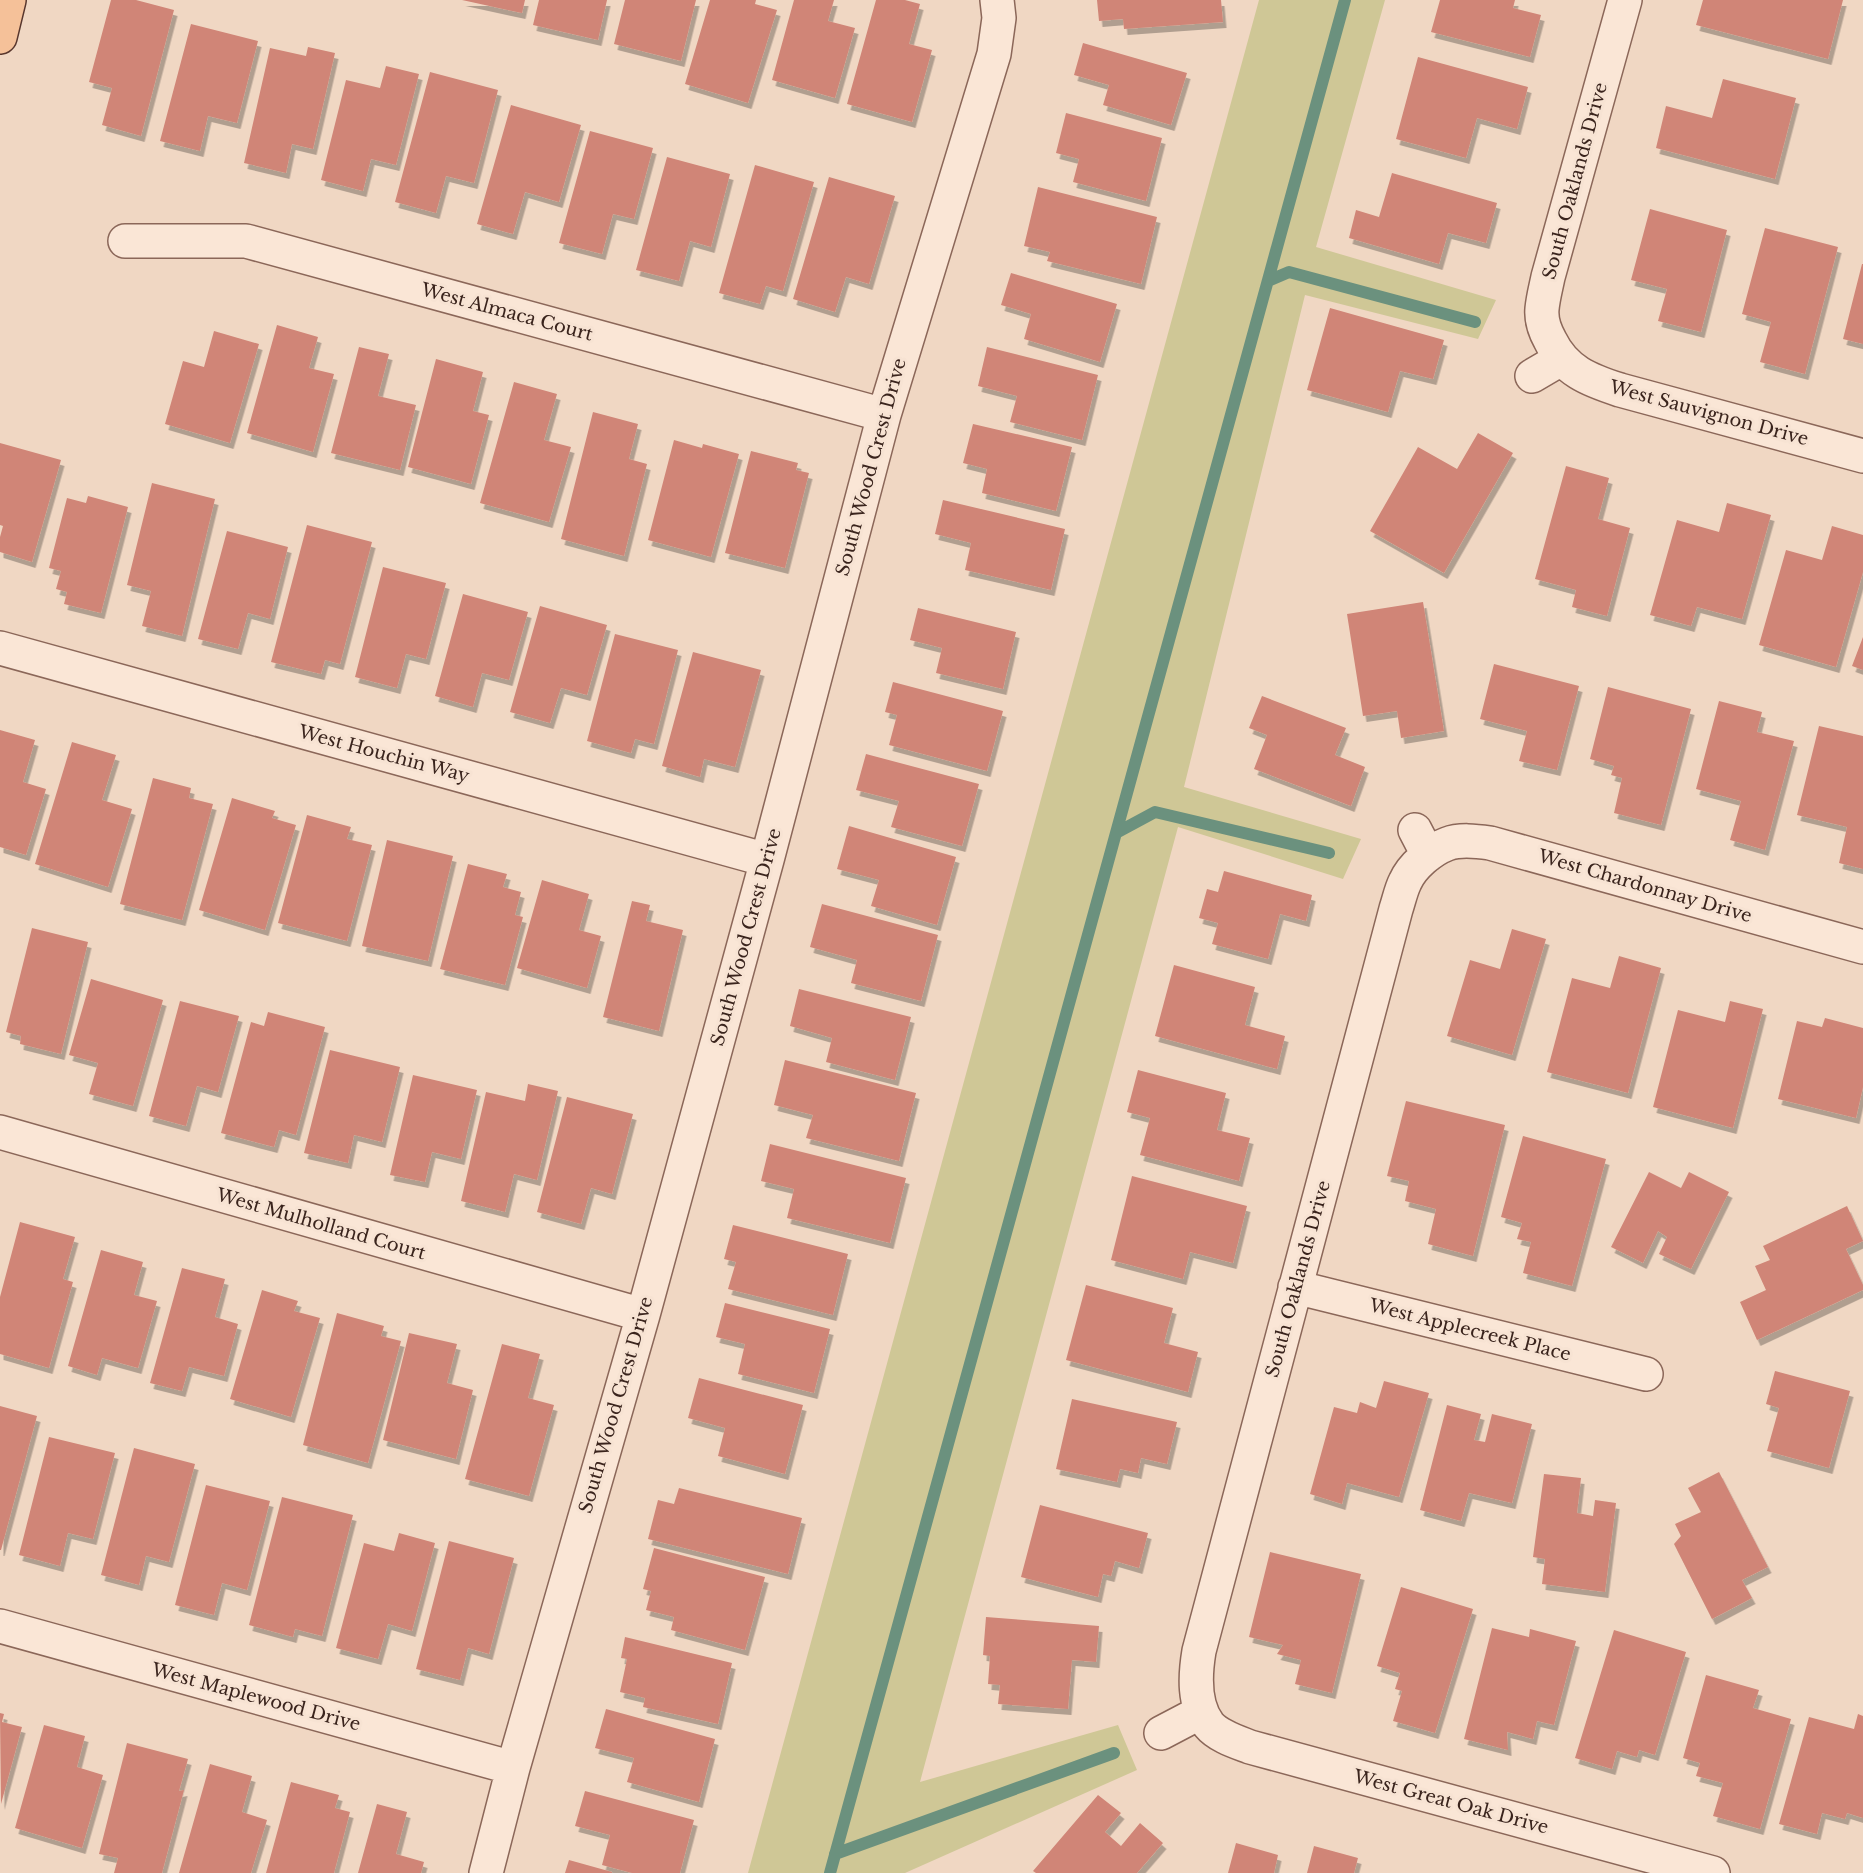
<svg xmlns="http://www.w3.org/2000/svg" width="1863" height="1873" viewBox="0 0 1863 1873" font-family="'Libre Baskerville',serif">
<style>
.green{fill:#cfc796}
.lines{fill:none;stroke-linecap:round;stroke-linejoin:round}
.stream{stroke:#6b917e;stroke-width:12}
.building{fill:#d08577;filter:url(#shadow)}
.minor-casing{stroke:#8b6759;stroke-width:36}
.major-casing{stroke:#58362d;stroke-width:36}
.minor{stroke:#fae6d6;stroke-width:33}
.major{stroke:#f5c199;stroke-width:33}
.labels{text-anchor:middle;stroke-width:6;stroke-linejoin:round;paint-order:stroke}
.street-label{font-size:18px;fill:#3a241d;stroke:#f7e3d3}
</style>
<defs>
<filter id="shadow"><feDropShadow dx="3.5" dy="6" stdDeviation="0" flood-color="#0004"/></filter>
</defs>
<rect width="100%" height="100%" fill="#f0d7c3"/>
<path class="green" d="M 1259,0 L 1385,0 L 1316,247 L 1496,300 L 1478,339 L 1305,295 L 1184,787 L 1361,839 L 1343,879 L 1178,827 L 920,1782 L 1118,1725 L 1137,1770 L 905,1873 L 748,1873 Z"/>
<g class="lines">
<path class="stream" d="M 1268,281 L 1289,272 L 1475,322
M 1116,833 L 1155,812 L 1329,853
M 835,1854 L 1114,1753
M 830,1873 L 1345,0"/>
</g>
<path class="building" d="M 111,0 L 136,0 L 174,10 L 141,136 L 102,125 L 112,88 L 89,82 Z
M 462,0 L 525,0 L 522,13 Z
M 539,0 L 607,0 L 598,40 L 533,25 Z
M 625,0 L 696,0 L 681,61 L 614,44 Z
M 710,0 L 756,0 L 755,4 L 777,10 L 748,103 L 685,84 Z
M 794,0 L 834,0 L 828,21 L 855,28 L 835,98 L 772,80 Z
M 876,0 L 905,0 L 920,4 L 909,44 L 932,50 L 912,122 L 847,104 Z
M 1097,0 L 1221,0 L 1223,22 L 1124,29 L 1123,19 L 1099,21 Z
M 1440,0 L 1515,0 L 1513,8 L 1541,15 L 1530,57 L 1431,32 Z
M 1703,0 L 1843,0 L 1828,59 L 1696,25 Z
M 191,24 L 258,41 L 237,123 L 208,116 L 200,151 L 160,141 Z
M 1083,43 L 1187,73 L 1171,125 L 1103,105 L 1109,85 L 1074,75 Z
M 308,47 L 335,53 L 313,149 L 292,144 L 286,173 L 244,163 L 270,48 L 306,56 Z
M 1418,57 L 1528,87 L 1517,129 L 1477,118 L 1466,158 L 1396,139 Z
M 386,66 L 419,74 L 396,165 L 371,159 L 363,191 L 321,180 L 346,80 L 380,88 Z
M 430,72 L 498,90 L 474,183 L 446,176 L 436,213 L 395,202 Z
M 1723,79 L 1796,98 L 1775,179 L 1656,148 L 1666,106 L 1712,118 Z
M 511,105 L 581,125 L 559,202 L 525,192 L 513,234 L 477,224 Z
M 1066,113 L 1162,138 L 1146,201 L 1073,182 L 1079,159 L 1056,153 Z
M 590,131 L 653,148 L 634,219 L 613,214 L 602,254 L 559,243 Z
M 667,157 L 730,174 L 711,247 L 690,241 L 679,281 L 636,270 Z
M 755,165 L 814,182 L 783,291 L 766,286 L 760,304 L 719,293 Z
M 1392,173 L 1497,203 L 1486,243 L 1448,233 L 1439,264 L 1349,238 L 1356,210 L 1379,217 Z
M 829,177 L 895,196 L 869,284 L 846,277 L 835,312 L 793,299 Z
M 1038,187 L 1157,217 L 1141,284 L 1047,261 L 1050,252 L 1024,246 Z
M 1650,209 L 1727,230 L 1701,332 L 1658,321 L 1667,289 L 1631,280 Z
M 1765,228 L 1838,247 L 1805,374 L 1760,362 L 1771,322 L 1742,314 Z
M 1862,264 L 1863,264 L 1863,344 L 1843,339 Z
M 1011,273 L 1117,304 L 1100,362 L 1024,339 L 1031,314 L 1001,305 Z
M 1330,308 L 1444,340 L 1433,379 L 1400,371 L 1388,412 L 1307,390 Z
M 277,325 L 318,337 L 309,368 L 334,374 L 313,452 L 247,433 Z
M 214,331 L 259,344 L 230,443 L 165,424 L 183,361 L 204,367 Z
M 359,347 L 389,354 L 378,396 L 416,405 L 400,470 L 331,453 Z
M 987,347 L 1098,375 L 1082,440 L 1010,422 L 1017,396 L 978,386 Z
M 436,359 L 483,372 L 473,411 L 489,415 L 471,484 L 408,467 Z
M 514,382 L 557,394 L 544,440 L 571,447 L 549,522 L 480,503 Z
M 593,412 L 638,424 L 629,459 L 647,464 L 624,556 L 561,539 Z
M 973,424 L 1072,447 L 1056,511 L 982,493 L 987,469 L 963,463 Z
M 1478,433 L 1513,453 L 1444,573 L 1370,531 L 1418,447 L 1457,469 Z
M 674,440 L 702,448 L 703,444 L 739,454 L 711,557 L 648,540 Z
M 0,443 L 61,460 L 32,562 L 0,552 L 0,537 L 3,526 L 0,525 Z
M 751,451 L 798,463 L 796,470 L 809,473 L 785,568 L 725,553 Z
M 1566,466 L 1609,478 L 1598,519 L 1630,528 L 1607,616 L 1572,607 L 1576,590 L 1535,579 Z
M 152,483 L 215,499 L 182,636 L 142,626 L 151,591 L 127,585 Z
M 88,496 L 128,507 L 101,613 L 64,604 L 67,592 L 56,589 L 61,571 L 49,568 L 67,498 L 86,503 Z
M 943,500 L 1065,529 L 1051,590 L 965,570 L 971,543 L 935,534 Z
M 1727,503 L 1771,515 L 1742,619 L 1697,607 L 1691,626 L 1650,615 L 1677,520 L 1719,532 Z
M 307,525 L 372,542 L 340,664 L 325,660 L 321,674 L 271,662 Z
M 1832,526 L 1863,535 L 1863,572 L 1836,667 L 1759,645 L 1786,550 L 1822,560 Z
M 227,531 L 288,547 L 270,619 L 248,613 L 238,649 L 198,639 Z
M 383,567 L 446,583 L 426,659 L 406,654 L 397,688 L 355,677 Z
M 463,594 L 528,612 L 509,680 L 482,673 L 473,707 L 435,696 Z
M 1423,602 L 1444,731 L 1401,738 L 1397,711 L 1363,716 L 1347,614 Z
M 540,606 L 607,625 L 587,695 L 561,688 L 550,723 L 510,712 Z
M 918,608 L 1016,632 L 1003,689 L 936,673 L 942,648 L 910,640 Z
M 615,634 L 678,650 L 654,744 L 635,739 L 631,753 L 587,741 Z
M 1863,637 L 1863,670 L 1852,666 Z
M 693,652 L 761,670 L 735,767 L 704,759 L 700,777 L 662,766 Z
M 1494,664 L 1579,686 L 1557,770 L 1519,761 L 1527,731 L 1480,719 Z
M 893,682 L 1003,711 L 987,771 L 889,745 L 897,715 L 885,712 Z
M 1608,687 L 1691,709 L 1661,825 L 1614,813 L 1622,778 L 1611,775 L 1614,766 L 1590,759 Z
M 1262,696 L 1346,728 L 1335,755 L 1365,767 L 1351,806 L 1254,769 L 1267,735 L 1249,728 Z
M 1719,701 L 1762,712 L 1757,732 L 1794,741 L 1765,850 L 1730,840 L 1741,801 L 1696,789 Z
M 1819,726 L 1863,736 L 1863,869 L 1839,863 L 1847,827 L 1797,815 Z
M 0,730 L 35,740 L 23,782 L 46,789 L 26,855 L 0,847 Z
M 72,742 L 116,755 L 102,800 L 132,809 L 108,887 L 35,864 Z
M 866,754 L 979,784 L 962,846 L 891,827 L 899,801 L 856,790 Z
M 153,778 L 191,788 L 189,798 L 213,804 L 182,920 L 120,904 Z
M 232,798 L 275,811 L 272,818 L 296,825 L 265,930 L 199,910 Z
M 307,815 L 351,827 L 347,839 L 372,845 L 347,941 L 278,923 Z
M 849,826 L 956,857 L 937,925 L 871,906 L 879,880 L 837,869 Z
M 387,840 L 453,856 L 428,961 L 362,946 Z
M 468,864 L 507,874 L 503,887 L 521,892 L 515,915 L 523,917 L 505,985 L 440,969 Z
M 1224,871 L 1312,895 L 1306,921 L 1280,914 L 1268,959 L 1212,944 L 1218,923 L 1199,918 L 1207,889 L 1218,892 Z
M 542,880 L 589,894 L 579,930 L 601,936 L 587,988 L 517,968 Z
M 632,901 L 650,905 L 646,921 L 683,930 L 659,1031 L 603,1017 Z
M 822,904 L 938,935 L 921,1001 L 851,983 L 857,960 L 810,947 Z
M 32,928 L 88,942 L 61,1054 L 20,1044 L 21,1036 L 6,1032 Z
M 1512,929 L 1546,939 L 1512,1055 L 1447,1036 L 1470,960 L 1500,969 Z
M 1619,956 L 1661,968 L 1628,1093 L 1547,1072 L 1572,978 L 1610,988 Z
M 1174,965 L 1255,987 L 1245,1025 L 1285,1036 L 1277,1069 L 1155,1036 Z
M 91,979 L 163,1000 L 133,1106 L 89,1094 L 98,1063 L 69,1055 Z
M 799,989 L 911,1017 L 895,1080 L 826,1062 L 832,1038 L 790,1026 Z
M 180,1001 L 239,1016 L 218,1092 L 197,1086 L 186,1126 L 149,1116 Z
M 1730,1001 L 1763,1009 L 1733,1128 L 1653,1107 L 1678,1010 L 1725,1022 Z
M 268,1012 L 325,1027 L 296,1135 L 279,1130 L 274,1147 L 221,1133 L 251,1022 L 264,1026 Z
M 1825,1018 L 1863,1028 L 1863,1087 L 1856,1118 L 1778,1099 L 1797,1021 L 1822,1027 Z
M 330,1050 L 400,1067 L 382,1142 L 354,1135 L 348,1163 L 304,1153 Z
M 785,1060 L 916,1093 L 899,1161 L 806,1138 L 813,1115 L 774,1105 Z
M 1138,1070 L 1226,1093 L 1217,1130 L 1250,1138 L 1239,1181 L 1140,1155 L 1150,1118 L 1127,1112 Z
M 413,1075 L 477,1090 L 461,1159 L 432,1152 L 425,1182 L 390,1175 Z
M 528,1084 L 558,1091 L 537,1180 L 514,1174 L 505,1212 L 461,1201 L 486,1092 L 525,1101 Z
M 567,1097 L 633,1114 L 612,1194 L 591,1188 L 581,1224 L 537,1212 Z
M 1406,1101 L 1505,1125 L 1473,1256 L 1428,1244 L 1436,1209 L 1405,1201 L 1409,1181 L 1387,1176 Z
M 1523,1136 L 1606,1159 L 1572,1286 L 1523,1273 L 1531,1242 L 1517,1239 L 1522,1223 L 1501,1217 Z
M 770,1144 L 906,1178 L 890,1243 L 787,1218 L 794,1189 L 761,1181 Z
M 1649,1172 L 1681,1188 L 1689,1172 L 1729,1192 L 1691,1269 L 1659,1254 L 1667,1237 L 1658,1231 L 1643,1263 L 1611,1247 Z
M 1132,1176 L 1247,1206 L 1233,1263 L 1190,1252 L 1183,1279 L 1111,1260 Z
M 1847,1206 L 1863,1241 L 1846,1249 L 1863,1285 L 1863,1290 L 1757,1340 L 1740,1302 L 1766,1290 L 1755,1266 L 1770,1260 L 1763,1246 Z
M 20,1222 L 75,1237 L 63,1279 L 73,1282 L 49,1368 L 0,1354 L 0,1297 Z
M 733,1225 L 848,1254 L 833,1315 L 728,1289 L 736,1262 L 724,1259 Z
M 101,1250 L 143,1262 L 134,1295 L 157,1301 L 138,1368 L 102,1358 L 97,1375 L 68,1366 Z
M 182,1268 L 225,1279 L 215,1317 L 238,1324 L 224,1376 L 189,1367 L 182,1391 L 150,1383 Z
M 1086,1285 L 1173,1308 L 1164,1343 L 1198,1352 L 1188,1392 L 1066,1360 Z
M 262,1290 L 298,1301 L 294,1311 L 320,1318 L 291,1417 L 230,1399 Z
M 725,1303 L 830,1329 L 814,1393 L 738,1374 L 745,1344 L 716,1337 Z
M 337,1313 L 384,1326 L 381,1336 L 401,1341 L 368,1463 L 303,1445 Z
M 409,1333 L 457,1344 L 447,1383 L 473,1390 L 456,1459 L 383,1440 Z
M 502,1344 L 540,1354 L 528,1398 L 554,1405 L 529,1496 L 465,1479 Z
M 1775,1371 L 1850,1391 L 1829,1468 L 1767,1451 L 1779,1408 L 1766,1404 Z
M 699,1378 L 803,1405 L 785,1474 L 718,1456 L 725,1428 L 688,1418 Z
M 1384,1381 L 1429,1393 L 1399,1497 L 1347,1483 L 1342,1504 L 1310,1494 L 1334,1407 L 1357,1413 L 1360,1402 L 1376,1408 Z
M 1072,1399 L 1177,1422 L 1167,1464 L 1141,1458 L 1138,1473 L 1120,1469 L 1117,1482 L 1056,1469 Z
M 1447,1405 L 1481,1414 L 1474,1440 L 1485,1442 L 1492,1414 L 1532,1424 L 1512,1503 L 1469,1493 L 1461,1521 L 1420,1510 Z
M 0,1406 L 37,1416 L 1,1550 L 0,1550 Z
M 49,1437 L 115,1453 L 93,1539 L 68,1533 L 60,1566 L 19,1555 Z
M 134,1448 L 195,1464 L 169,1562 L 146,1556 L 139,1585 L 101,1575 Z
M 1719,1472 L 1768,1567 L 1742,1580 L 1752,1598 L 1712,1619 L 1674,1544 L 1681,1536 L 1675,1524 L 1701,1512 L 1688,1488 Z
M 1544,1474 L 1581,1478 L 1577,1513 L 1593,1516 L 1595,1500 L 1616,1503 L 1605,1592 L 1542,1584 L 1545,1559 L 1533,1557 Z
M 206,1485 L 270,1501 L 247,1590 L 222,1583 L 214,1615 L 175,1605 Z
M 679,1488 L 802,1518 L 788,1574 L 648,1539 L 658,1500 L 674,1504 Z
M 282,1497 L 353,1515 L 322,1636 L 295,1629 L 293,1637 L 249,1625 Z
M 1040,1505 L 1148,1533 L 1139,1568 L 1115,1561 L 1111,1576 L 1103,1574 L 1098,1597 L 1021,1577 Z
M 399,1533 L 435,1543 L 412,1631 L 388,1624 L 378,1659 L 336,1648 L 364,1543 L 394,1551 Z
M 449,1541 L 514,1558 L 489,1654 L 468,1648 L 460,1680 L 416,1669 Z
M 654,1548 L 765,1577 L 745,1650 L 671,1630 L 674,1617 L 646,1610 L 651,1591 L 643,1589 Z
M 1270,1552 L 1361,1574 L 1332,1693 L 1295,1684 L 1301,1660 L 1277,1654 L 1283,1645 L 1249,1637 Z
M 1401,1587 L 1473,1609 L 1435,1733 L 1393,1721 L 1402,1691 L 1395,1689 L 1400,1673 L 1377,1666 Z
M 986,1617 L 1099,1626 L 1096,1662 L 1072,1660 L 1068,1709 L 998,1704 L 1000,1685 L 988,1684 L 990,1656 L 983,1655 Z
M 1492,1628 L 1529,1637 L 1530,1629 L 1576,1641 L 1554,1725 L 1537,1721 L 1533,1739 L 1507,1732 L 1508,1750 L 1464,1739 Z
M 1614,1630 L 1686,1652 L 1655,1755 L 1639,1750 L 1637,1757 L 1617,1751 L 1612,1769 L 1575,1758 Z
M 625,1637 L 732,1663 L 718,1724 L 643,1707 L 645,1698 L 620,1692 L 627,1659 L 621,1658 Z
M 1706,1675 L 1759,1690 L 1753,1708 L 1791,1719 L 1760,1829 L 1713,1816 L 1723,1783 L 1696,1776 L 1700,1763 L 1683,1758 Z
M 606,1709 L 715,1739 L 699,1802 L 627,1782 L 634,1758 L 595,1748 Z
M 0,1713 L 4,1714 L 2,1722 L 22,1727 L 1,1804 Z
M 1858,1714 L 1863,1716 L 1863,1818 L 1847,1813 L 1845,1819 L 1822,1813 L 1817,1834 L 1779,1824 L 1809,1717 L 1854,1729 Z
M 44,1725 L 85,1736 L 77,1767 L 103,1775 L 82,1848 L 15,1828 Z
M 127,1743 L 188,1759 L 179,1791 L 184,1790 L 162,1873 L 114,1873 L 118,1858 L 99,1854 Z
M 210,1764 L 252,1776 L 242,1812 L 267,1820 L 251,1873 L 179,1873 Z
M 291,1782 L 339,1795 L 335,1808 L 350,1812 L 334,1873 L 266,1873 Z
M 585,1791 L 694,1820 L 680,1873 L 632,1873 L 602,1865 L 610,1835 L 575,1826 Z
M 1098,1795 L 1121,1813 L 1105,1832 L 1121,1846 L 1140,1823 L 1163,1843 L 1137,1873 L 1036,1873 L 1033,1871 Z
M 377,1804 L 407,1812 L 396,1854 L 424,1862 L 421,1873 L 358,1873 Z
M 1236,1843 L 1278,1855 L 1274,1873 L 1228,1873 Z
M 1314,1846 L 1358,1858 L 1354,1873 L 1307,1873 Z
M 569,1860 L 612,1872 L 612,1873 L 565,1873 Z"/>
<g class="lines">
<g class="minor-casing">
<path id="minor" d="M 1625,0 L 1548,277 C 1546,287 1543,298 1542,309 C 1541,320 1545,331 1550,340 C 1565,371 1589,380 1620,390 L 1863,456
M 125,241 L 246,241 L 884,415
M 1532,376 L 1561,359
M 0,648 L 767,860
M 1415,830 L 1428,855
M 0,1132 L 643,1315
M 1295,1287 L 1646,1374
M 0,1626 L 513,1768
M 1161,1733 L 1201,1712
M 486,1873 L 513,1768 L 643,1315 L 767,860 L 884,415 L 994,54 L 999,18 L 997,0
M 1713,1873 L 1250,1747 C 1237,1742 1218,1736 1209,1725 C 1193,1704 1195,1675 1199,1651 L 1396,909 C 1399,900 1401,890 1405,882 C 1412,866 1431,850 1447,844 C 1460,839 1476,841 1490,843 L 1863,947"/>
</g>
<g class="major-casing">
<path id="major" d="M 0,37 L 9,0"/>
</g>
<use href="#minor" class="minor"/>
<use href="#major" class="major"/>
</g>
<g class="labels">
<g class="street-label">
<text transform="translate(1575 181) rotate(-75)" y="6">South Oaklands Drive</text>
<text transform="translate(507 312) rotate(15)" y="6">West Almaca Court</text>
<text transform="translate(1709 413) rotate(15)" y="6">West Sauvignon Drive</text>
<text transform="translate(871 467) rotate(-75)" y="6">South Wood Crest Drive</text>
<text transform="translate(384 754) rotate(15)" y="6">West Houchin Way</text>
<text transform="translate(1645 886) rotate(16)" y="6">West Chardonnay Drive</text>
<text transform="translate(746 937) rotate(-75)" y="6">South Wood Crest Drive</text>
<text transform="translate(321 1224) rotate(16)" y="6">West Mulholland Court</text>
<text transform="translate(1298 1279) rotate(-75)" y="6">South Oaklands Drive</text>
<text transform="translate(1470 1330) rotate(14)" y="6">West Applecreek Place</text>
<text transform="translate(616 1405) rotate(-74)" y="6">South Wood Crest Drive</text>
<text transform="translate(256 1697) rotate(15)" y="6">West Maplewood Drive</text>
<text transform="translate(1451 1802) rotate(15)" y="6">West Great Oak Drive</text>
</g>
</g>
</svg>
